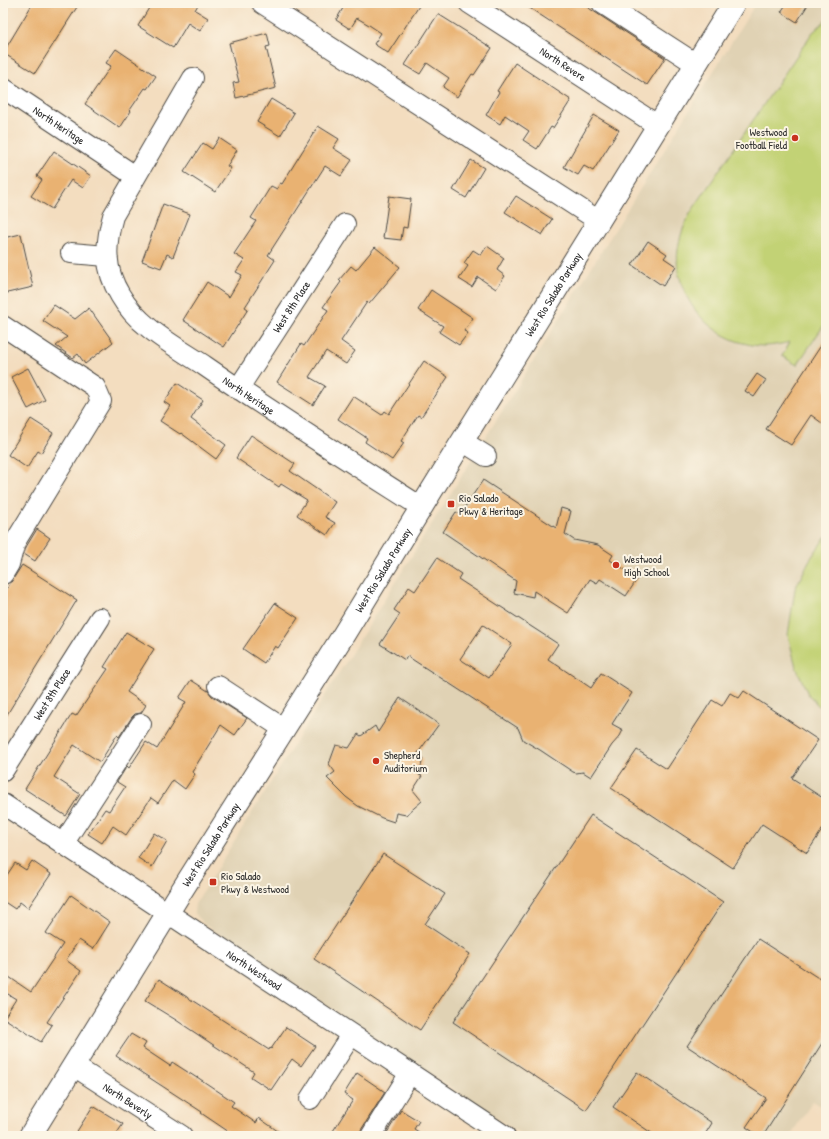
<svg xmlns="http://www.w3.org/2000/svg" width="829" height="1139" viewBox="0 0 829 1139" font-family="'Patrick Hand',sans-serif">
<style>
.built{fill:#e0d2b4}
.garden{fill:#c2d275;stroke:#767e50}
.building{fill:#e9b272;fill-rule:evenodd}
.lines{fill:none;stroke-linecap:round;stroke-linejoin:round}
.minor-casing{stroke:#494641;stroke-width:22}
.major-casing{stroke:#494641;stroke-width:24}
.minor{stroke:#fff;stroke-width:20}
.major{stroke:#fff;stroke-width:22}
.poi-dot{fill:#c8321e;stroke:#fcf5e5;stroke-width:1.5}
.labels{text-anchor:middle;stroke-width:4;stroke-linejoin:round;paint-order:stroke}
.street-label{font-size:11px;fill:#2b2b2b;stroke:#fcf5e5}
.poi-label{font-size:11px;fill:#2b2b2b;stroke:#fcf5e5;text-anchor:start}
</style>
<rect width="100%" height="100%" fill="#fcf5e5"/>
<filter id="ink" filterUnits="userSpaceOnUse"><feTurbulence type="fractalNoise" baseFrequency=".025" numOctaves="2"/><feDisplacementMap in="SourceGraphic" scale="8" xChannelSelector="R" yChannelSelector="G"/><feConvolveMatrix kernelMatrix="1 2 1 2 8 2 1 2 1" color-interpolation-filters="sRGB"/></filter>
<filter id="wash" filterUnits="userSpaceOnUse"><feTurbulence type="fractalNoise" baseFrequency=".012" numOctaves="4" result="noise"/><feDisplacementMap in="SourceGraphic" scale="16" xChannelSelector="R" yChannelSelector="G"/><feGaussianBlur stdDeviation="0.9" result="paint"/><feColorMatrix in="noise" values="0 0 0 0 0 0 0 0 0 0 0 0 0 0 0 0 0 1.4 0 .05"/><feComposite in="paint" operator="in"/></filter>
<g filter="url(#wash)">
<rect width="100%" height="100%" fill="#f3ddbf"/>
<path class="built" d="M 756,3 L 826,3 L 826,1110 L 813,1101 L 790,1136 L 524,1136 L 205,925 L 197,917 L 194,911 L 195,904 Z"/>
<path class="garden" d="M 826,20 L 826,322 L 797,365 L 782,356 L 790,342 C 782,344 772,346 763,346 C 726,345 694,320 682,285 C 681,281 679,276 678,271 C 675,250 681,230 691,212 L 812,33 Z
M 826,536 L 826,714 L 808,694 L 796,667 L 788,635 L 795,589 L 809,561 Z"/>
<g id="blocks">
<path class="building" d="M 33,3 L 70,3 L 77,7 L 35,73 L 3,53 Z
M 152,3 L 199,3 L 195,10 L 208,18 L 200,31 L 188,23 L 173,48 L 138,26 Z
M 346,3 L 421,3 L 388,53 L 374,44 L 381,33 L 369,25 L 357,18 L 350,29 L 336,20 Z
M 522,3 L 581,3 L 665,58 L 647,85 Z
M 787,3 L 809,3 L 797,22 L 781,12 Z
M 438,14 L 492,48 L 474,75 L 472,74 L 457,97 L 443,87 L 449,78 L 427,63 L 420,74 L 405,65 Z
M 267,33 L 270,46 L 266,47 L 276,88 L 236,98 L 233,83 L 239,82 L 229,43 Z
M 116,49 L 156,76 L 147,89 L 145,88 L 130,110 L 131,111 L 120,128 L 85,104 L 111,66 L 106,63 Z
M 515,63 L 571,100 L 553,128 L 551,127 L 537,149 L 523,140 L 529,131 L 505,115 L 500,124 L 486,115 L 499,92 L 497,91 Z
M 271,99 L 294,113 L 280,136 L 257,122 Z
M 594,115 L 619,130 L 593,171 L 584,166 L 578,175 L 564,167 Z
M 318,126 L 339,139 L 333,148 L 352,160 L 341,176 L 325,166 L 268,255 L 275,260 L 245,307 L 248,309 L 224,347 L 183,320 L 207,282 L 229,297 L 242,275 L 236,272 L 244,260 L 234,254 L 256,221 L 251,218 L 271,186 L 277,189 L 280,183 L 282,184 Z
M 219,138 L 237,150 L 227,166 L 231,168 L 215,192 L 184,172 L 203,143 L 212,149 Z
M 54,151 L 91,176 L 83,188 L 71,180 L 52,209 L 31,196 L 42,180 L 37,176 Z
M 471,160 L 484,168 L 466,198 L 453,190 Z
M 389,196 L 411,199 L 407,228 L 403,227 L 401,240 L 383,238 Z
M 516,196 L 552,219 L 542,235 L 505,212 Z
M 163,204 L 190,214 L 173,257 L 167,254 L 161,268 L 142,261 Z
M 21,234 L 33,287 L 3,294 L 3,238 Z
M 648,241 L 667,254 L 664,258 L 676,266 L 663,286 L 632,265 Z
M 487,246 L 504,258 L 497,270 L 505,276 L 496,289 L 478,277 L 472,287 L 459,279 L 468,266 L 464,263 L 473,250 L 481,255 Z
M 375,247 L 400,267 L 369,304 L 367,302 L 341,341 L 355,351 L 346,364 L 326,351 L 309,377 L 325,386 L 313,405 L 277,382 L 301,344 L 304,346 L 328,310 L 323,307 L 341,282 L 339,280 L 351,266 L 356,270 Z
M 431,290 L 473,318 L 464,331 L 468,333 L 459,345 L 439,332 L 443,326 L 418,310 Z
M 54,305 L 75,319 L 89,308 L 113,342 L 85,364 L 78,354 L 73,358 L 56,346 L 67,337 L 43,321 Z
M 826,338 L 826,426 L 811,415 L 791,445 L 766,429 Z
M 424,361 L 448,377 L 421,417 L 418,415 L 401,441 L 404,443 L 392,460 L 365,442 L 367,438 L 338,419 L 353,396 L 382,415 L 385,411 L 389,414 Z
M 28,368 L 45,400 L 28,409 L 11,377 Z
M 757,374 L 766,380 L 754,397 L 745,391 Z
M 177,383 L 203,400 L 191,419 L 226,445 L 216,459 L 181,433 L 180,434 L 160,421 L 170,406 L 164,402 Z
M 31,419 L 53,433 L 41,453 L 38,451 L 27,468 L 8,455 Z
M 251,435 L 295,464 L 290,471 L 335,502 L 325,517 L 335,523 L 327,535 L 297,515 L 307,500 L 281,484 L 279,487 L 236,458 Z
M 483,480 L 556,528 L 561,508 L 571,511 L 565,534 L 574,540 L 598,545 L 613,555 L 610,560 L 638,578 L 626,596 L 600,579 L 597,583 L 590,579 L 568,613 L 534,591 L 533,597 L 514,593 L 516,581 L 443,532 L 456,512 L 460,514 Z
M 37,529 L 50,538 L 35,561 L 24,554 L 26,547 Z
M 437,558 L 461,574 L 458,579 L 558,644 L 548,659 L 591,688 L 601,673 L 632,693 L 612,724 L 623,730 L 620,736 L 612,745 L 591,777 L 583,772 L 576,773 L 573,772 L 540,750 L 523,740 L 518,728 L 407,656 L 405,660 L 380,644 L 400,614 L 394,610 L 409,587 L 415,591 ZM 483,625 L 512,644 L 489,678 L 460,659 Z
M 22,565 L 77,600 L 3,721 L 3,595 Z
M 275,603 L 298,618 L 278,648 L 275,646 L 264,663 L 243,649 Z
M 126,632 L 154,649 L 127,692 L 146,705 L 141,713 L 135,714 L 132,717 L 119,737 L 117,735 L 100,762 L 74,745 L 54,777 L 80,794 L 66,816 L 25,789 L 72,714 L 76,716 L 108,669 L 104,667 Z
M 191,680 L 208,691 L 212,696 L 247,718 L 235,735 L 221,725 L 192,772 L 195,774 L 185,789 L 173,780 L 158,803 L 151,798 L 126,835 L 113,826 L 102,843 L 88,834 L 105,809 L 109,811 L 125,787 L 117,782 L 127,766 L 129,768 L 146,742 L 157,749 L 186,702 L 179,698 Z
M 744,691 L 818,740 L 792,778 L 826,800 L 826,824 L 807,853 L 762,824 L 733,868 L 611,788 L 637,750 L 667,769 L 712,700 L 722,706 L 730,693 L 739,698 Z
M 400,698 L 439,724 L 415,757 L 423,758 L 419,775 L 422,776 L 413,790 L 422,801 L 406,815 L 396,813 L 394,822 L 382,818 L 358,806 L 346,797 L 327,778 L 335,772 L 329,764 L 336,745 L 349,748 L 358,734 L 361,736 L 375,726 L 378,732 Z
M 591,815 L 723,902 L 586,1110 L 453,1022 Z
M 154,833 L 167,841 L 152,867 L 138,858 Z
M 383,854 L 445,894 L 425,924 L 470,954 L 420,1030 L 314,959 Z
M 32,861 L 51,874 L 28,908 L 20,902 L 15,909 L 3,901 L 3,881 L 15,863 L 26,870 Z
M 71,895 L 110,922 L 93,949 L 79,940 L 66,960 L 81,971 L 47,1022 L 52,1025 L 41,1042 L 4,1018 L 16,999 L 3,991 L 3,987 L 9,977 L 31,992 L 63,944 L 46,933 Z
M 758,939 L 826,983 L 826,1037 L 763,1136 L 759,1136 L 746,1127 L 766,1098 L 687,1046 Z
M 159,979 L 269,1050 L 270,1048 L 271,1049 L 286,1027 L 315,1046 L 301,1066 L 292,1059 L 271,1090 L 251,1077 L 254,1072 L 176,1020 L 145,1001 Z
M 131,1034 L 146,1043 L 143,1048 L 170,1066 L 172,1062 L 197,1078 L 197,1077 L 234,1102 L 231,1106 L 256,1123 L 259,1118 L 285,1136 L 235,1136 L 201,1113 L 202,1112 L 116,1056 Z
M 637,1072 L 712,1123 L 704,1136 L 656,1136 L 613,1107 Z
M 357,1073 L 385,1092 L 361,1130 L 360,1136 L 340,1136 L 333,1131 L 353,1100 L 344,1094 Z
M 93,1106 L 123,1124 L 115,1136 L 74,1136 Z
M 401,1110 L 419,1121 L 414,1129 L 425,1136 L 385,1136 Z"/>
</g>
</g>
<g filter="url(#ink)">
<use href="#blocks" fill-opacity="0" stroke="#494641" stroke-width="1"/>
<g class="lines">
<g class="minor-casing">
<g id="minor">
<path d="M 262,3 L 599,221"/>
<path id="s1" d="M 469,3 L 657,125"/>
<path d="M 602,3 L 696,64"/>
<path id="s2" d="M 193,78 L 113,216 C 105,244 104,269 120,295 C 138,327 175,346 205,366 C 276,415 349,461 421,507"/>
<path id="s3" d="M 3,88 L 135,176"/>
<path d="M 71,253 L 107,256"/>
<path d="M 3,326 L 95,387 L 101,401 L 15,542 L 9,564 L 3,574"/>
<path id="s4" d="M 238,389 L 345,224"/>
<path d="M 462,441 L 486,456"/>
<path d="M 218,686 L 284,729"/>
<path id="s5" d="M 3,771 L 100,618"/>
<path id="s6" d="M 3,804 L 505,1136"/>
<path d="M 63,844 L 141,724"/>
<path id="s7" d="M 74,1066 L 182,1136"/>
<path d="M 310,1099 L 351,1035"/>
<path d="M 371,1136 L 410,1073"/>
</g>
</g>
<g class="major-casing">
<g id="major">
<path id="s8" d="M 30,1136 L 177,898 L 344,634 L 432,490 L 734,3"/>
</g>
</g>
<use href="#minor" class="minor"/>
<use href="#major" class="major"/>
</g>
</g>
<g class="poi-dot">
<circle cx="795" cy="138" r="4"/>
<rect x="447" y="500" width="8" height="8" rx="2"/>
<circle cx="616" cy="565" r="4"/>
<circle cx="376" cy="761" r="4"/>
<rect x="209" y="878" width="8" height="8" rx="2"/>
</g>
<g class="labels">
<g class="street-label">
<text dy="4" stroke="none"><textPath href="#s1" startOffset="112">North Revere</textPath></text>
<text dy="4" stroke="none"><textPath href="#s3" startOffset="67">North Heritage</textPath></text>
<text dy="4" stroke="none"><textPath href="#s8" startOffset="991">West Rio Salado Parkway</textPath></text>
<text dy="4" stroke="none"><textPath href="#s4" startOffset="98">West 8th Place</textPath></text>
<text dy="4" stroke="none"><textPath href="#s2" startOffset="406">North Heritage</textPath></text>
<text dy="4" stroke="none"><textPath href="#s8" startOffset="667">West Rio Salado Parkway</textPath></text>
<text dy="4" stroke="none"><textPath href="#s5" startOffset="91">West 8th Place</textPath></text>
<text dy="4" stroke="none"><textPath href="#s8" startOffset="343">West Rio Salado Parkway</textPath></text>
<text dy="4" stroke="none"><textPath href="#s6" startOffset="301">North Westwood</textPath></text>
<text dy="4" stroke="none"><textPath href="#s7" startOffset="64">North Beverly</textPath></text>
</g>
<g class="poi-label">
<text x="787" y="136" text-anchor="end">Westwood<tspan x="787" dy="13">Football Field</tspan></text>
<text x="459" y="502">Rio Salado<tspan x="459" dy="13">Pkwy &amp; Heritage</tspan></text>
<text x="624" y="563">Westwood<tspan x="624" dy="13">High School</tspan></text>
<text x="384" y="759">Shepherd<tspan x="384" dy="13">Auditorium</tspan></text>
<text x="221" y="880">Rio Salado<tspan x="221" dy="13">Pkwy &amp; Westwood</tspan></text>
</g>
</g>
<rect width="829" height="1139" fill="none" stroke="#fcf5e5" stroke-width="16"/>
</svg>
